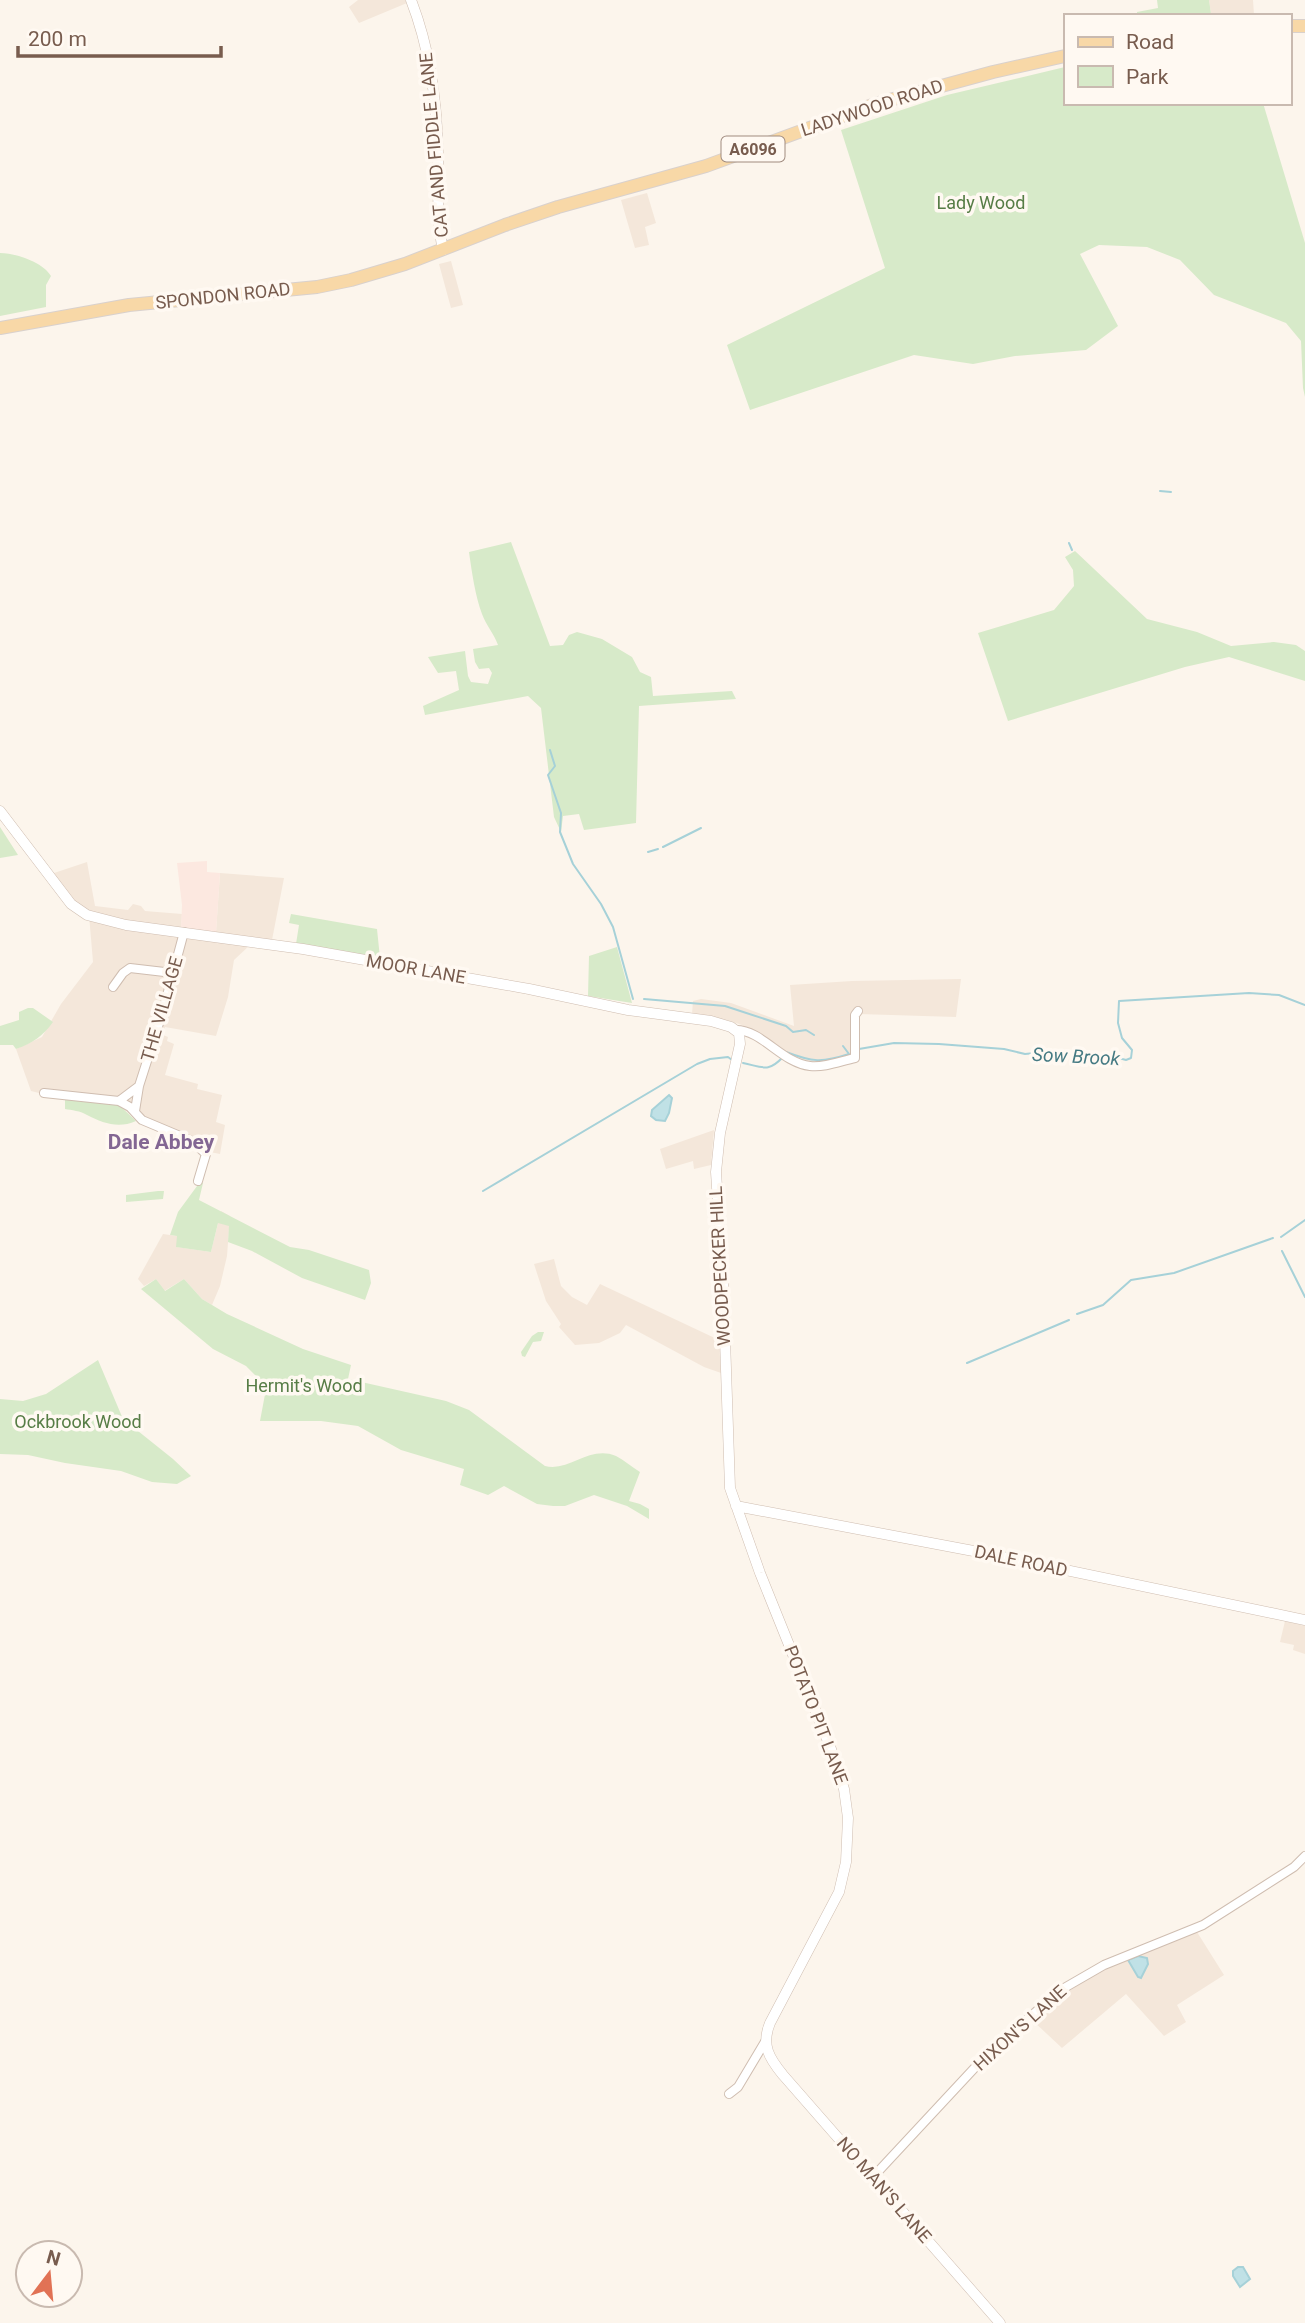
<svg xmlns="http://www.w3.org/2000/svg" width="1305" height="2323" viewBox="0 0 1305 2323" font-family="Roboto,sans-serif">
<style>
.residential{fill:#f4e7da}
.commercial{fill:#fce8e0}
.green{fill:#d7eac9}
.water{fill:#c0e1e6;stroke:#a6d1d8;stroke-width:2}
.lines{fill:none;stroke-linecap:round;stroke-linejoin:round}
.stream{stroke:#a6d1d8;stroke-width:2}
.minor-casing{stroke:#cfbdb0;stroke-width:10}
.tertiary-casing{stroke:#cfbdb0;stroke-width:11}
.primary-casing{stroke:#d9d1cd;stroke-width:14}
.minor{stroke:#fff;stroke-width:8}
.tertiary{stroke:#fff;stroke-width:10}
.primary{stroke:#f8d8a7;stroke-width:12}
.labels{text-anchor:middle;stroke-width:7;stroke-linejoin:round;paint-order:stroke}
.shield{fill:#fff9f2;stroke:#a08b7f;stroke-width:2}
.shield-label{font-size:16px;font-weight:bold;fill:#785c4e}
.street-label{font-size:18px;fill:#785c4e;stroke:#fff9f2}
.park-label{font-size:18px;fill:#577d46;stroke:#fff9f2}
.water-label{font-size:19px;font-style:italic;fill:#457a83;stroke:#fff9f2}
.quarter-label{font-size:21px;font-weight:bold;fill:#836693;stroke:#fff9f2}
</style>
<rect width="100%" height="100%" fill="#fcf5ec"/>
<path class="residential" d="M 358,0 L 405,0 L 407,3 L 359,23 L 349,7 Z
M 1209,0 L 1253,0 L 1254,15 L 1211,14 Z
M 647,193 L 656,223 L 645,227 L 649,245 L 635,248 L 621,200 Z
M 451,261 L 463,305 L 451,308 L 439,264 Z
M 87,862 L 95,906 L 128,910 L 133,904 L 141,906 L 145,911 L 182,914 L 181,928 L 216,932 L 220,873 L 284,878 L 272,940 L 251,937 L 250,945 L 234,960 L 228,997 L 216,1036 L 165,1027 L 163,1035 L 168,1037 L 167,1041 L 174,1044 L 165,1075 L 198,1084 L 197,1089 L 222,1095 L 216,1122 L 225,1125 L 220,1154 L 200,1150 L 142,1124 L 116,1103 L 47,1095 L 31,1091 L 16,1049 L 42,1037 L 61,1004 L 93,962 L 89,915 L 78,909 L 51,874 Z
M 961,979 L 956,1017 L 859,1014 L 857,1055 L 816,1063 L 795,1059 L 742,1025 L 727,1020 L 692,1014 L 693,1001 L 701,999 L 731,1003 L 794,1026 L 790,985 L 852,981 Z
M 714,1130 L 711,1165 L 694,1169 L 693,1161 L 666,1169 L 660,1149 Z
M 221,1211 L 230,1216 L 227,1256 L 220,1286 L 212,1305 L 202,1299 L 184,1279 L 164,1291 L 156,1279 L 144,1286 L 138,1279 L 163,1234 L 177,1236 L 177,1247 L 211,1252 Z
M 554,1259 L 561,1286 L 572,1297 L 587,1305 L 600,1284 L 719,1340 L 721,1373 L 704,1367 L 626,1325 L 620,1333 L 599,1343 L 575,1345 L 559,1327 L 561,1324 L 546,1301 L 534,1264 Z
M 1285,1621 L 1305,1626 L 1305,1654 L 1293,1650 L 1294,1645 L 1280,1642 Z
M 1197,1932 L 1224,1975 L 1177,2005 L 1186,2022 L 1164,2036 L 1126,1994 L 1062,2048 L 1032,2020 L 1057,1999 L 1092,1976 L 1119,1962 Z"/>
<path class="commercial" d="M 207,861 L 207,872 L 220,873 L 216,933 L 181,928 L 182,905 L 177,863 Z"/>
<path class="green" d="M 1157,0 L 1209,0 L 1211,14 L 1137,16 L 1137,12 L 1158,8 Z
M 1065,67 L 1065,103 L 1263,103 L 1305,243 L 1305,397 L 1303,388 L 1301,341 L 1286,323 L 1214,295 L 1180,260 L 1147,247 L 1099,245 L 1080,254 L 1118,326 L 1086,350 L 1015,356 L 973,364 L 914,355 L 750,410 L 727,345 L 885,268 L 841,130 L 947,95 Z
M 0,253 C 15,253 43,262 51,276 L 46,285 L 46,307 L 0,316 Z
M 511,542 L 550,646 L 563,645 L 569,635 L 577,632 L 602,639 L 632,657 L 640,672 L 651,677 L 653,696 L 732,691 L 736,699 L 639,706 L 636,823 L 584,830 L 579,814 L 563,816 L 561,832 L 554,817 L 541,708 L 528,696 L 425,715 L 423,706 L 459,690 L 456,671 L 438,673 L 428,657 L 465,651 L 468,676 L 471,682 L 488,684 L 492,673 L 489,668 L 479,669 L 475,662 L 473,649 L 498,645 C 494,634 486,625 482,614 C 475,595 472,573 469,552 Z
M 1075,551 L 1147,619 L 1197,632 L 1231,646 L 1274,642 L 1296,645 L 1305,651 L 1305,681 L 1229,657 L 1185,667 L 1008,721 L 978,633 L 1054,610 L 1074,586 L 1073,570 L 1065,557 Z
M 0,827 L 18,855 L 0,858 Z
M 291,914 L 377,929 L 380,958 L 296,944 L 299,925 L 289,923 Z
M 617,947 L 632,1003 L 588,996 L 589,956 Z
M 28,1008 L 33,1008 L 53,1022 C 43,1036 33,1043 16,1049 L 13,1045 L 0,1045 L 0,1026 L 19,1020 L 19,1012 Z
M 65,1099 L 117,1103 L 136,1121 C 118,1129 103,1123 87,1115 C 81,1111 71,1110 65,1109 Z
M 200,1182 L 203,1183 L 199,1200 L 290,1247 L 309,1250 L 369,1270 L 371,1283 L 365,1300 L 302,1278 L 252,1251 L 228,1242 L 229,1226 L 218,1223 L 211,1252 L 176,1247 L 177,1236 L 170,1235 L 178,1212 Z
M 158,1191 L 164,1191 L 163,1199 L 126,1202 L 126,1195 Z
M 156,1279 L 165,1291 L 184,1279 L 202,1299 L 227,1314 L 303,1349 L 351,1365 L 348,1379 L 446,1401 L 469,1410 L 545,1466 C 570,1472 589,1445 616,1456 C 624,1460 632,1467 640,1472 L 629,1501 L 640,1504 L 649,1509 L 649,1519 L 627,1506 L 594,1495 L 565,1506 L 553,1506 L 537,1504 L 504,1486 L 488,1495 L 460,1485 L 464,1469 L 401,1450 L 358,1426 L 321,1421 L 260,1421 L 266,1389 L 262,1382 L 246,1366 L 213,1349 L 141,1289 Z
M 538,1332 L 544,1332 L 541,1341 L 533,1342 L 525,1357 L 522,1356 L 521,1352 L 532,1336 Z
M 98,1360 L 123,1419 L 173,1459 L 191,1476 L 177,1484 L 152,1482 L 121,1471 L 65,1463 L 28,1455 L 0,1454 L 0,1399 L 23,1401 L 46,1394 Z"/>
<path class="water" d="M 669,1095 L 672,1098 L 669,1113 L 665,1121 L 656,1120 L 651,1116 L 652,1110 Z
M 1138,1956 L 1147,1958 L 1148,1964 L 1141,1978 L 1138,1977 L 1128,1960 Z
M 1238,2267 L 1243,2267 L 1250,2279 L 1240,2287 L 1233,2276 L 1233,2271 Z"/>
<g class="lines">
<path class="stream" d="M 1160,491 L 1171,492
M 1069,543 L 1072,550
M 550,750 L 555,766 L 548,775 L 561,813 L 560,832 L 573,864 L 601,904 L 613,927 L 633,999
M 663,847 L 701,828
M 648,852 L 658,849
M 644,999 L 725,1006 L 786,1026 L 793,1032 L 806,1030 L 814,1035
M 859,1049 L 894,1043 L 939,1044 L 1004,1049 L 1025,1054 L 1056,1051 L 1080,1055 L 1104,1054 L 1126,1060 L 1131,1058 L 1132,1050 L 1122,1038 L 1118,1023 L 1119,1001 L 1249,993 L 1279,995 L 1305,1005
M 786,1052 C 812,1062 822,1063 849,1054 L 843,1046
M 743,1063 C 763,1067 768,1073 783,1057
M 483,1191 L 697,1064 L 710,1059 L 728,1057 L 732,1060
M 1281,1237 L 1305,1220
M 1282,1251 L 1305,1297
M 1077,1314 L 1103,1305 L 1131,1280 L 1174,1273 L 1273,1238
M 967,1363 L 1069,1320"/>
<g class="minor-casing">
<path id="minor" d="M 113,987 L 123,973 L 130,968 L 173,973
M 736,1030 C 762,1030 782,1063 810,1066 C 824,1068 841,1061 855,1058 L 855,1015 L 858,1011
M 44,1093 L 119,1101 L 130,1107 L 142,1120 L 192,1141 L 206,1154 L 198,1181
M 119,1101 L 139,1086
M 135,1111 L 139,1086 L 162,1014 L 184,932
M 729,2094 L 738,2087 L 766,2040
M 873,2177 L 981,2061 L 1059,1991 L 1104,1965 L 1203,1925 L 1294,1867 L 1305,1856"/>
</g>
<g class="tertiary-casing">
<path id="tertiary" d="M 411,0 C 430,49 437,101 438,153 C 439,185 436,219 443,250
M 0,811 L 71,904 L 87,915 L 126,925 L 303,949 L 529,989 L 628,1010 L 711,1021 L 731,1027 L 739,1033 L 740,1044 L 720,1133 L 716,1172 L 723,1280 L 730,1488 L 760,1573 L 831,1749 L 844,1789 L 848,1818 L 846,1862 L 839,1892 L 770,2023 C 761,2045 769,2058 783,2075 L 1000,2323
M 736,1506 L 984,1553 L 1305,1620"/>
</g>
<g class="primary-casing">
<path id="primary" d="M 1289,26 L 1305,26
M 0,328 L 129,305 L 317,287 L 351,280 L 405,264 L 505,225 L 558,207 L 706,166 L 875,104 L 993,72 L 1065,56"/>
</g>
<use href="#minor" class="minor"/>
<use href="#tertiary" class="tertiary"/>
<use href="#primary" class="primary"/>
</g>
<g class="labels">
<rect class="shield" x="721.5" y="136.5" width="63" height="25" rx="5"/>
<g class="shield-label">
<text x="753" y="155">A6096</text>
</g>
<g class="street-label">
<text transform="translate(872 108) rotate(-18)" y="6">LADYWOOD ROAD</text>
<text transform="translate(434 145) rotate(-95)" y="6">CAT AND FIDDLE LANE</text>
<text transform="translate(223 296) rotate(-6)" y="6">SPONDON ROAD</text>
<text transform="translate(416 969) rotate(10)" y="6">MOOR LANE</text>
<text transform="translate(162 1009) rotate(-74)" y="6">THE VILLAGE</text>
<text transform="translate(720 1266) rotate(-93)" y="6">WOODPECKER HILL</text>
<text transform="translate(1021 1561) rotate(12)" y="6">DALE ROAD</text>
<text transform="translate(816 1715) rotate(69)" y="6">POTATO PIT LANE</text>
<text transform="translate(1020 2028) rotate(-42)" y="6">HIXON'S LANE</text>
<text transform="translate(884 2190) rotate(49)" y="6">NO MAN'S LANE</text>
</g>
<g class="park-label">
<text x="981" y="209">Lady Wood</text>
<text x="304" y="1392">Hermit's Wood</text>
<text x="78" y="1428">Ockbrook Wood</text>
</g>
<g class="water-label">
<text transform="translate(1076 1056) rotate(3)" y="7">Sow Brook</text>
</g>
<g class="quarter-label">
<text x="161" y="1149">Dale Abbey</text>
</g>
</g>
<rect x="1064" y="14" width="228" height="91" fill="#fff9f2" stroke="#c9bab0" stroke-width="2"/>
<rect x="1078" y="37" width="35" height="10" fill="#f8d8a7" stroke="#c9bab0" stroke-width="2"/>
<text x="1126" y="49" font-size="21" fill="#785c4e">Road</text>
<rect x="1078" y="66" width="35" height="21" fill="#d7eac9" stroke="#c9bab0" stroke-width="2"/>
<text x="1126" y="84" font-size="21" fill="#785c4e">Park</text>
<g transform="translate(49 2274) rotate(16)"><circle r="33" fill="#fff9f2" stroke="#c9bab0" stroke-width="2"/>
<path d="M0-5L12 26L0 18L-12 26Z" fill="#e17255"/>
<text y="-10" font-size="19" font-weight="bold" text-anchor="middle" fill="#785c4e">N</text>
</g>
<path d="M18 46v10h203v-10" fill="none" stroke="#785c4e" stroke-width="3.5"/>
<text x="28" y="46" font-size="21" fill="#785c4e" stroke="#fff9f2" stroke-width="5" paint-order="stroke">200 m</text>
</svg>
